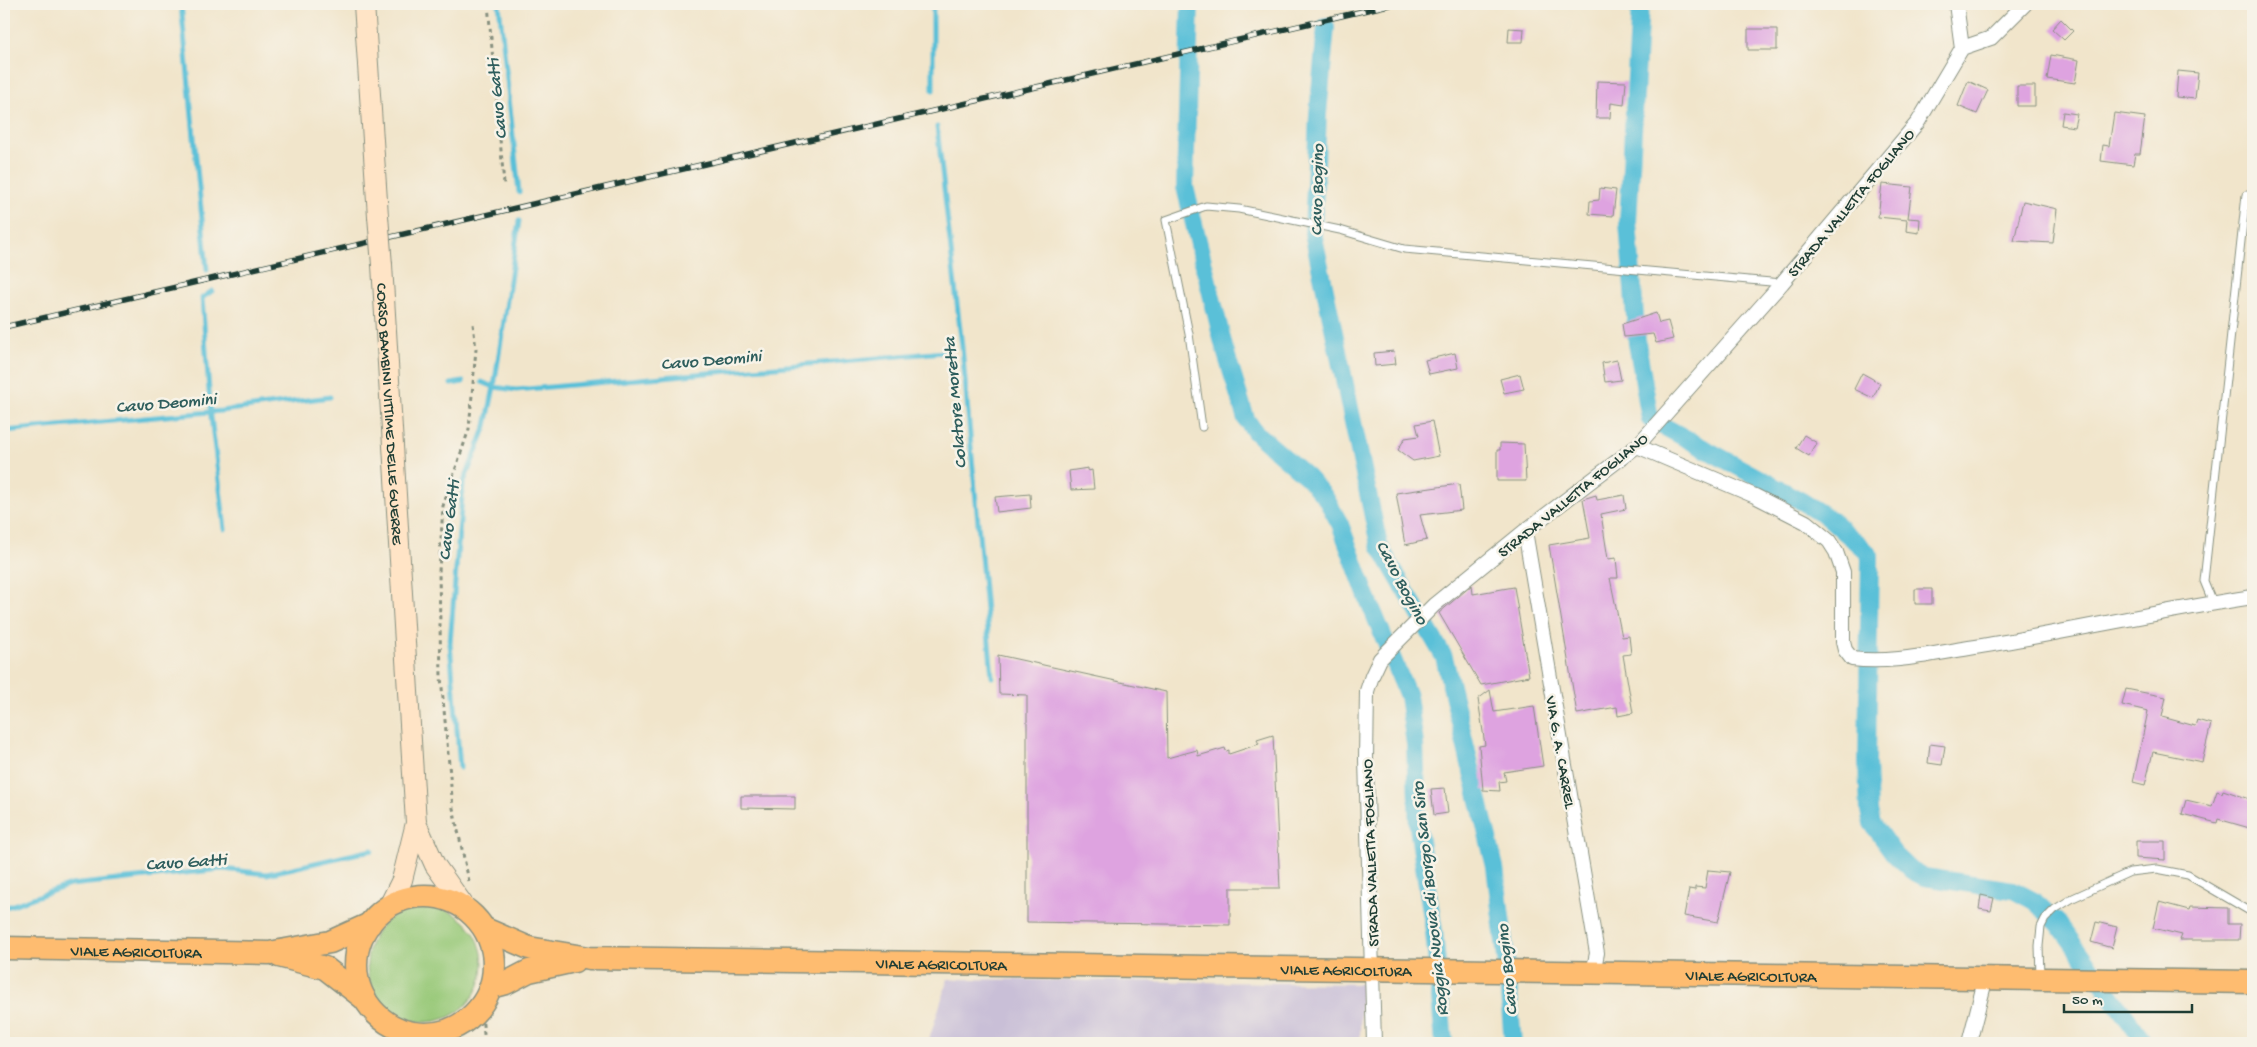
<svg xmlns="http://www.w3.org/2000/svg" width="2257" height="1047" viewBox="0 0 2257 1047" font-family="'Gochi Hand',sans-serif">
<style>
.industrial{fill:#c9bfd7}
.green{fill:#99c979;stroke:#5c8356}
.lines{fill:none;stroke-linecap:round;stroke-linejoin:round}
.stream{stroke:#5ac0d8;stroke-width:5}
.canal{stroke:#5ac0d8;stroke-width:18}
.building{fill:#dea3e0}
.lane-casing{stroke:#889180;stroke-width:9}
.street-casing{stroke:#889180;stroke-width:16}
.secondary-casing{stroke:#889180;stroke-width:22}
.primary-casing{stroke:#889180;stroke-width:25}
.path{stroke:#889180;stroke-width:3;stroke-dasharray:4 4;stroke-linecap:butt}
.lane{stroke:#fff;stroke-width:7}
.street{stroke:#fff;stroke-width:14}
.secondary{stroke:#ffe4c6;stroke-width:20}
.primary{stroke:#febc70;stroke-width:22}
.rail-casing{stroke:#1f3d34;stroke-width:5.5}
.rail{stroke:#f7f3e8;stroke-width:4;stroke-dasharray:11;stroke-linecap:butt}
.secondary-bridge-casing{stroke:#889180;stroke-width:22;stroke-linecap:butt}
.secondary-bridge{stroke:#ffe4c6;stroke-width:20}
.labels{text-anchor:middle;stroke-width:5;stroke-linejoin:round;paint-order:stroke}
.street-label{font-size:16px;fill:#1f3d34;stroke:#f7f3e8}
.water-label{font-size:18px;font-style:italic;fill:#2e5e5d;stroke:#f7f3e8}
</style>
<rect width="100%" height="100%" fill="#f7f3e8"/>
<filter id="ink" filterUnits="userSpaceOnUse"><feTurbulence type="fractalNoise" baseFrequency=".02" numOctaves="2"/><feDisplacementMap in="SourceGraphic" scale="10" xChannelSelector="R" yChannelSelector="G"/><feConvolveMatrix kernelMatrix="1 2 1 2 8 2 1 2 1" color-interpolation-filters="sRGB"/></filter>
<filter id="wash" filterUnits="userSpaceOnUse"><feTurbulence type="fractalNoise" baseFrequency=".0096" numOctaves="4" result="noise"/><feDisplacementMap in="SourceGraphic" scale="20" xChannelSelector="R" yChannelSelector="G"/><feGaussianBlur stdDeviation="1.12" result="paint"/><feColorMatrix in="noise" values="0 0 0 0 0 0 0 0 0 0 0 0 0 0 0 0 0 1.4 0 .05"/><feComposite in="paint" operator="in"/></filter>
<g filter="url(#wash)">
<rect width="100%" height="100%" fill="#f1e5cb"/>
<path class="industrial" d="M 948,979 L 1361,984 L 1360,1043 L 928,1043 Z"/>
<path class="green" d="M367 964a58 58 0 1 1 116 0a58 58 0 1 1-116 0Z"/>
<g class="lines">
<path class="stream" d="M 181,4 L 207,270
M 499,4 L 519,192
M 933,90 L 933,4
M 937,127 L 962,347 L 992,677
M 212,291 L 202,298 L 211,417 L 225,529
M 482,382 L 494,387 L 516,390 L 944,352
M 451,384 L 463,382
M 4,431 L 221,411 L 330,397
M 460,768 L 450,643 L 463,484 L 486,426 L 494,387 L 519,221
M 4,908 L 70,885 L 223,869 L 267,874 L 372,850"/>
<path class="canal" d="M 1190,4 L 1185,187 L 1224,347 L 1246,419 L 1255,432 L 1307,477 L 1325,497 L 1340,524 L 1367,597 L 1408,696 L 1415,744 L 1418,827 L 1434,931 L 1444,1043
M 1640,4 L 1628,222 L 1637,343 L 1650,419 L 1803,502 L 1830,519 L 1866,551 L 1870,556 L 1867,763 L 1869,811 L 1872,823 L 1894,854 L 1911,870 L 1924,877 L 2013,890 L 2034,901 L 2058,923 L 2145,1043
M 1326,27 L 1318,114 L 1313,233 L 1379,545 L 1444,657 L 1495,867 L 1506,958 L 1513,1043"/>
</g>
<g id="blocks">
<path class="building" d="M 2061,19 L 2073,31 L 2064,40 L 2052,29 Z
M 1509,28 L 1524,29 L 1523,42 L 1508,42 Z
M 1748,29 L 1777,29 L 1777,50 L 1748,50 Z
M 2051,55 L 2079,60 L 2075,83 L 2047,79 Z
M 2178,71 L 2198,73 L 2195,99 L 2176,97 Z
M 1597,81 L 1626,82 L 1624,105 L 1611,103 L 1610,118 L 1596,118 Z
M 1968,81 L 1988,90 L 1977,114 L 1958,106 Z
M 2017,86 L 2035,86 L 2035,106 L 2017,106 Z
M 2063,112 L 2077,114 L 2074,127 L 2061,125 Z
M 2114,113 L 2145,117 L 2140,154 L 2135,154 L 2133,165 L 2101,161 L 2103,145 L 2109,146 Z
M 1882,184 L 1912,187 L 1908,218 L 1920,219 L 1919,233 L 1906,231 L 1907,220 L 1878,217 Z
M 1600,188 L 1616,190 L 1613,216 L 1589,214 L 1590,201 L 1599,200 Z
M 2023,201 L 2057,209 L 2053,243 L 2014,241 Z
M 1656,313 L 1659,323 L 1668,321 L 1673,339 L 1656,343 L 1653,334 L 1624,337 L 1622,324 Z
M 1394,351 L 1396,364 L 1375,366 L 1374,353 Z
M 1455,353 L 1458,368 L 1429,374 L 1425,360 Z
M 1617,360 L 1621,380 L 1605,382 L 1602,363 Z
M 1862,373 L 1880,383 L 1873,398 L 1854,389 Z
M 1520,374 L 1524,389 L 1504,393 L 1500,379 Z
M 1432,421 L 1439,456 L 1413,461 L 1398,450 L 1405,438 L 1419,436 L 1416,424 Z
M 1804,435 L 1817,443 L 1809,456 L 1796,448 Z
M 1500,443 L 1524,444 L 1526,481 L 1497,481 L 1497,450 L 1500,450 Z
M 1088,468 L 1088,471 L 1092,470 L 1094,489 L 1071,490 L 1069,471 Z
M 1459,484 L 1462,510 L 1420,515 L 1427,540 L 1405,545 L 1396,493 Z
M 1030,494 L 1031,508 L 997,512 L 995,497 Z
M 1596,495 L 1597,500 L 1624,495 L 1626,509 L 1601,514 L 1608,559 L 1616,558 L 1618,578 L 1610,578 L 1622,637 L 1629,636 L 1631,654 L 1623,655 L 1633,713 L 1618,716 L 1617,707 L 1577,714 L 1549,545 L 1590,538 L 1583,499 Z
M 1472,585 L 1473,594 L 1514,587 L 1529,676 L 1481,685 L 1439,613 Z
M 1915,589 L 1932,589 L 1932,604 L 1915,604 Z
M 998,655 L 1166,692 L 1167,758 L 1197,750 L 1198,756 L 1225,748 L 1226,751 L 1229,750 L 1229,754 L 1259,744 L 1257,740 L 1273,735 L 1280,888 L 1230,888 L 1230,925 L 1027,922 L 1027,695 L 999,694 Z
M 2126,689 L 2166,697 L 2162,717 L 2195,726 L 2197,720 L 2211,724 L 2202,762 L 2153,752 L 2145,785 L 2133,782 L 2148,711 L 2122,705 Z
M 1490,690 L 1494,712 L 1534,706 L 1543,766 L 1504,772 L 1506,781 L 1499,782 L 1500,791 L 1483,790 L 1479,746 L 1485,745 L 1478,699 Z
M 1930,744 L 1945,746 L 1942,765 L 1928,763 Z
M 1445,788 L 1448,813 L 1434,815 L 1431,789 Z
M 2223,790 L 2253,800 L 2253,829 L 2218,819 L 2217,823 L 2182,814 L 2186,800 L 2212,806 L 2217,791 L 2222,793 Z
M 741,796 L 795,796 L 795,809 L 741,808 Z
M 2136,841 L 2165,841 L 2165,860 L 2136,858 Z
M 1708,870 L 1730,872 L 1718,922 L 1684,916 L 1689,889 L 1695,890 L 1695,887 L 1705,888 Z
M 1981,895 L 1994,898 L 1991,911 L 1979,909 Z
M 2159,902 L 2189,910 L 2190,907 L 2228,908 L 2228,924 L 2240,924 L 2239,940 L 2180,940 L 2182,935 L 2153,928 Z
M 2096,922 L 2117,927 L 2112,948 L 2091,942 Z"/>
</g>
</g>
<g filter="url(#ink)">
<use href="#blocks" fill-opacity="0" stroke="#889180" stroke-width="1"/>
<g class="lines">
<g class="lane-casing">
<path id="lane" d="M 1202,427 L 1189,334 L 1166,220 L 1206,206 L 1239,209 L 1340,230 L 1404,249 L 1782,283
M 2213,603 L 2204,581 L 2246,195
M 2040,975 L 2039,946 L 2041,927 L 2045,919 L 2055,909 L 2073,898 L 2130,872 L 2157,869 L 2188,875 L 2253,913"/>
</g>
<g class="street-casing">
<path id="street" d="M 1962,48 L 1991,38 L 2025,4
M 1637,446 L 1755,496 L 1806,522 L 1829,541 L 1836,552 L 1843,572 L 1843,642 L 1845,650 L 1852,659 C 1891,664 1931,654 1969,648 C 2064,633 2158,611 2253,597
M 1525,531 L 1597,953 L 1593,973
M 1374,1043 L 1366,759 L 1367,691 L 1372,676 L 1380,659 L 1434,605 L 1525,531 L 1637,446 L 1782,283 L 1918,122 L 1962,48 L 1956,4
M 1969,1043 L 1986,977"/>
</g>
<g class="secondary-casing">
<g id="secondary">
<path d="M 364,4 L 378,216"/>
<path id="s1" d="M 382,265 L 416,823 L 402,880 L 389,906"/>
<path d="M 416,823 L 435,865 L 467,910"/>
</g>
</g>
<g class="primary-casing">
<g id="primary">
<circle cx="425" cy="965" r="69"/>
<path id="s2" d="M 485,929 L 529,948 L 589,958 L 2253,982"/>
<path id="s3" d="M 4,948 L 269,953 L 330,942 L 370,924"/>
<path d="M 279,956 L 325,968 L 365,999"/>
<path d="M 491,987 L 506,983 L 529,971 L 574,961"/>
</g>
</g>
<path class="path" d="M 488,4 L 504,184
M 469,881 L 453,808 L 441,677 L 439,572 L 443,506 L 469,429 L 476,349 L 473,324
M 481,1007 L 485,1043"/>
<use href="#lane" class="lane"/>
<use href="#street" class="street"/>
<use href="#secondary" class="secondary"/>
<use href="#primary" class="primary"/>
<g class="rail-casing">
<path id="rail" d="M 4,327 L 1393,4"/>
</g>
<use href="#rail" class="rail"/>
<g class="secondary-bridge-casing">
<path id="secondary-bridge" d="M 378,216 L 382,265"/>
</g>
<use href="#secondary-bridge" class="secondary-bridge"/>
</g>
</g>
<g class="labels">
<g class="street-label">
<text transform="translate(1850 202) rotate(-50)" y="6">STRADA VALLETTA FOGLIANO</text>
<text dy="6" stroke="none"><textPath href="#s1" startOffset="149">CORSO BAMBINI VITTIME DELLE GUERRE</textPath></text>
<text transform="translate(1572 494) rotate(-39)" y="6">STRADA VALLETTA FOGLIANO</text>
<text transform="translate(1562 752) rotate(80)" y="6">VIA G. A. CARREL</text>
<text transform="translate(1369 853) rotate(-92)" y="6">STRADA VALLETTA FOGLIANO</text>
<text dy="6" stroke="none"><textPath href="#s3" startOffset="132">VIALE AGRICOLTURA</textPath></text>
<text dy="6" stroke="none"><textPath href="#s2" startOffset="461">VIALE AGRICOLTURA</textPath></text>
<text dy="6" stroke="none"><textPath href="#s2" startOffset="866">VIALE AGRICOLTURA</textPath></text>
<text dy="6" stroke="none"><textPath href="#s2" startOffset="1271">VIALE AGRICOLTURA</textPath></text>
</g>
<g class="water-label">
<text transform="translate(496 99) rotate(-96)" y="6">Cavo Gatti</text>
<text transform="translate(1316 190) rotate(-89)" y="6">Cavo Bogino</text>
<text transform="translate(711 359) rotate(-5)" y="6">Cavo Deomini</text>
<text transform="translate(166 402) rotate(-5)" y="6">Cavo Deomini</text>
<text transform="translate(954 403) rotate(-95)" y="6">Colatore Moretta</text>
<text transform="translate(448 520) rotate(-83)" y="6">Cavo Gatti</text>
<text transform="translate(1403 582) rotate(62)" y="6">Cavo Bogino</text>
<text transform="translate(186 861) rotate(-4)" y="6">Cavo Gatti</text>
<text transform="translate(1429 899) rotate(-96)" y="6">Roggia Nuova di Borgo San Siro</text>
<text transform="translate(1506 970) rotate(-96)" y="6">Cavo Bogino</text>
</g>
</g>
<rect width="2257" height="1047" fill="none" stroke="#f7f3e8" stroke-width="20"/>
<path d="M2064 1004v8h128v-8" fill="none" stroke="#1f3d34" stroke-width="2.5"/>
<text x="2072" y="1004" font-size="15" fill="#1f3d34" stroke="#f7f3e8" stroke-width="4" paint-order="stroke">50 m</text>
</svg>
